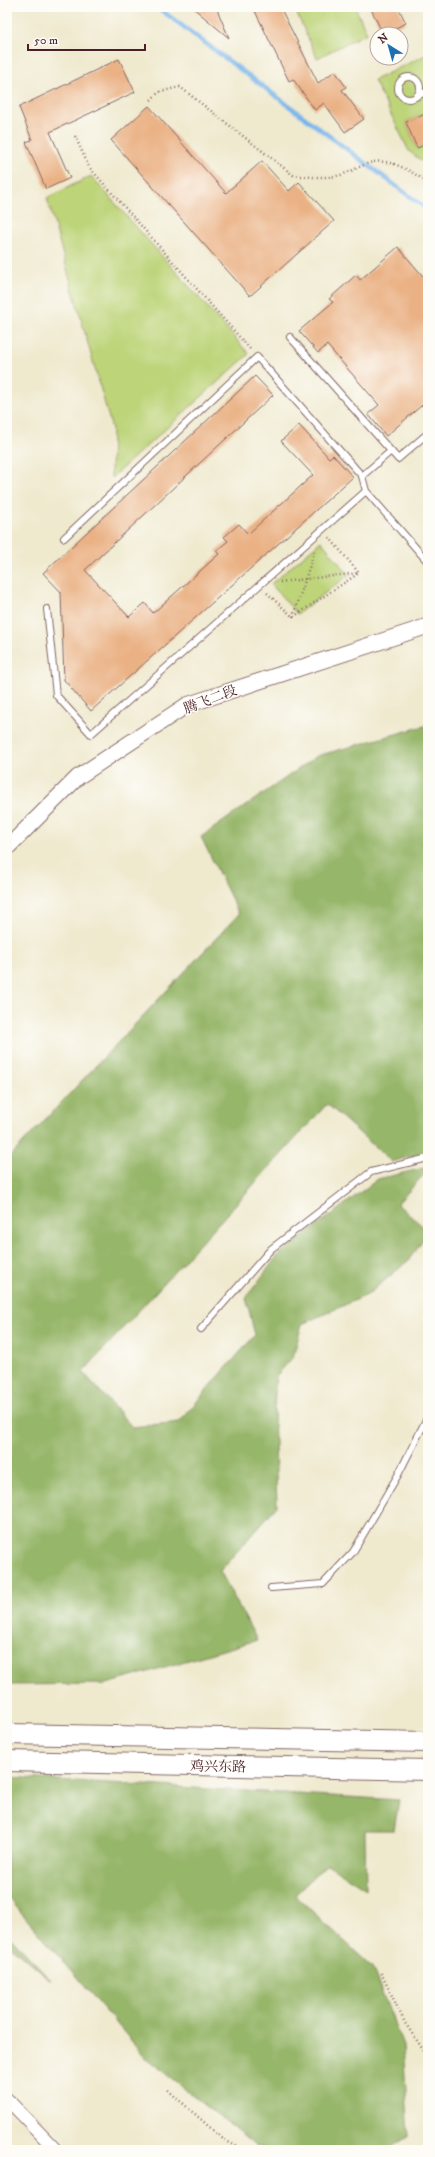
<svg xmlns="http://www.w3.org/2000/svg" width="435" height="2157" viewBox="0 0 435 2157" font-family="'IM FELL DW Pica','Noto Serif SC',serif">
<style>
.green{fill:#bdd479;stroke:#847a52}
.forest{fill:#96b669;stroke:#706a4a}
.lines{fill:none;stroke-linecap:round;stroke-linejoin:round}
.stream{stroke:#77b4ea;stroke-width:4.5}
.building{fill:#eab184}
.service-casing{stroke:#846664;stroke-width:8}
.minor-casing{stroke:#846664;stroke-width:14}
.tertiary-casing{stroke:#846664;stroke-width:17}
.trunk-casing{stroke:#846664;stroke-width:22}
.path{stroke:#846664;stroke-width:2.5;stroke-dasharray:1 3;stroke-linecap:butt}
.service{stroke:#fff;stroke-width:6}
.minor{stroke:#fff;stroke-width:12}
.tertiary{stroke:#fff;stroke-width:15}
.trunk{stroke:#fff;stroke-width:20}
.labels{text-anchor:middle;stroke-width:3;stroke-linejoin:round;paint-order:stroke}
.street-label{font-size:14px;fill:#4a1f2b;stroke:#fdfcf7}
</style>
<rect width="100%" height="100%" fill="#fdfcf7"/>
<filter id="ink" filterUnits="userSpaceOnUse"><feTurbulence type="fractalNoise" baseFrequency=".025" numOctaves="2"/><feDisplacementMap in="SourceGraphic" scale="8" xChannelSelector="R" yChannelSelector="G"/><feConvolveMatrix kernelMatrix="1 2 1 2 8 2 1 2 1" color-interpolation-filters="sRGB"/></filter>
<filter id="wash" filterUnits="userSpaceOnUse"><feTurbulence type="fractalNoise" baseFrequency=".012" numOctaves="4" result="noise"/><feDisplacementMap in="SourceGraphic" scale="16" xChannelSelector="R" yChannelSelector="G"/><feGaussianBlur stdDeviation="0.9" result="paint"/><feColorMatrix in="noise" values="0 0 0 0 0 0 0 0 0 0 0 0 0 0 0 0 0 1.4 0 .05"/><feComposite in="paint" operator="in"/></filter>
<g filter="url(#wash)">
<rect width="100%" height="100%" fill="#efe9ce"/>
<path class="green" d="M 294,7 L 355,7 L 367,33 L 317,58 Z
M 428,54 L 428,113 L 406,122 L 417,148 L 428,144 L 428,166 L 409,151 L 374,80 Z
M 91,176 L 249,354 L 111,478 L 112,429 L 47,198 Z
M 321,541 L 349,575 L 297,614 L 271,584 Z"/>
<path class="forest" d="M 428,725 L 428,1151 L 392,1162 L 327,1104 L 83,1372 L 132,1427 L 179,1422 L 255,1335 L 246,1298 L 278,1255 L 378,1179 L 428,1167 L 428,1170 L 397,1204 L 428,1231 L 428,1234 L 407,1262 L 367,1295 L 302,1324 L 293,1357 L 276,1376 L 274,1409 L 277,1506 L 220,1571 L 257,1640 L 107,1684 L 7,1685 L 7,1160 L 239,914 L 201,837 L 317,756 Z
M 7,1777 L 399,1800 L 394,1830 L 365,1830 L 366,1889 L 327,1864 L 295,1895 L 372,1967 L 403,2045 L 409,2136 L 387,2150 L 269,2150 L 258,2147 L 147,2059 L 7,1896 Z
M 7,1933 L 51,1981 L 7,1943 Z"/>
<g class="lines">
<path class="stream" d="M 157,7 L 428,210"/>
</g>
<g id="blocks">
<path class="building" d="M 192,7 L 216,7 L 229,38 Z
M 253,7 L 280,7 L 318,83 L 335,71 L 346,87 L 342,90 L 364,119 L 345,132 L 324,103 L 315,110 L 293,79 L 289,81 Z
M 370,7 L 398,7 L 406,23 L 383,34 Z
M 119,59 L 135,92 L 50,132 L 70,178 L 46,189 L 26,142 L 32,140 L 19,107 Z
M 149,106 L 226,193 L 262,161 L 289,191 L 299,182 L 334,221 L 250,296 L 111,140 Z
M 428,113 L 428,144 L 417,148 L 406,122 Z
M 398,247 L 428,282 L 428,400 L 386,436 L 368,414 L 379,405 L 327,345 L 318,353 L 299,331 L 333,302 L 329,299 L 356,275 L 360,280 Z
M 255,376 L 273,395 L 85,570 L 129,617 L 145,603 L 153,613 L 219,554 L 216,551 L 228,541 L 224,537 L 239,524 L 248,534 L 313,475 L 281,441 L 299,425 L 329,458 L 333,455 L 353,477 L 91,711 L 64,680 L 61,592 L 43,573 Z"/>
</g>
</g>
<g filter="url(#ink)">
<use href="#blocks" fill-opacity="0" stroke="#846664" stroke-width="1"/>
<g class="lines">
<g class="service-casing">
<path id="service" d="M398 88a11 11 0 1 1 22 0a11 11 0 1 1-22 0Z
M 417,96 L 428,91
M 290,337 L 398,459 L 428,433
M 362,476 L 391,451
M 64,538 L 257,357 L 362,476 L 366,491 L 428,562
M 47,609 L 56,695 L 91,734 L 366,491
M 201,1329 L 271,1249 L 371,1172 L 428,1158
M 271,1588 L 323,1584 L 353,1552 L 398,1475 L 428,1416"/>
</g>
<g class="minor-casing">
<path id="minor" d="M 7,2099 L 56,2150"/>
</g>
<g class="tertiary-casing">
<path id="tertiary" d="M 7,848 L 78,777 L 187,705 L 428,626"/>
</g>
<g class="trunk-casing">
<path id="trunk" d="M 7,1734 L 428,1742
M 7,1761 L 428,1770"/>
</g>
<path class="path" d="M 151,100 L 159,92 L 180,87 L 293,175 C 308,177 322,178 336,176 C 349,174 361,164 374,162 C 393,159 414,173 428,183
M 75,136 L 89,167 L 250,349
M 280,582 L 358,573
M 267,593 L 293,617 L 359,573 L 329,537
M 293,617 L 315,550
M 381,1973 L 405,2023 L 428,2057
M 168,2090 L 223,2139 L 243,2150"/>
<use href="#service" class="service"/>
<use href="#minor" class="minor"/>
<use href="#tertiary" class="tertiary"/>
<use href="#trunk" class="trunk"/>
</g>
</g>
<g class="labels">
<g class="street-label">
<text transform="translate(210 699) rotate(-21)" y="5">腾飞二段</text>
<text transform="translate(218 1766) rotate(1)" y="5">鸡兴东路</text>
</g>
</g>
<rect width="435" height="2157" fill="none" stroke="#fdfcf7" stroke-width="24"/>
<g transform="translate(389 46) rotate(323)"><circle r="19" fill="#fdfcf7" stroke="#b5a4a5"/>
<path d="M0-3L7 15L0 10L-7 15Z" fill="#1f6fb2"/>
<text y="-6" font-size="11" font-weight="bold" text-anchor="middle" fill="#4a1f2b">N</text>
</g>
<path d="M28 44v6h117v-6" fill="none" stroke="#4a1f2b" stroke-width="2"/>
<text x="34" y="44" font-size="12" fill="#4a1f2b" stroke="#fdfcf7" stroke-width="3" paint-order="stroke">50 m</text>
</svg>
